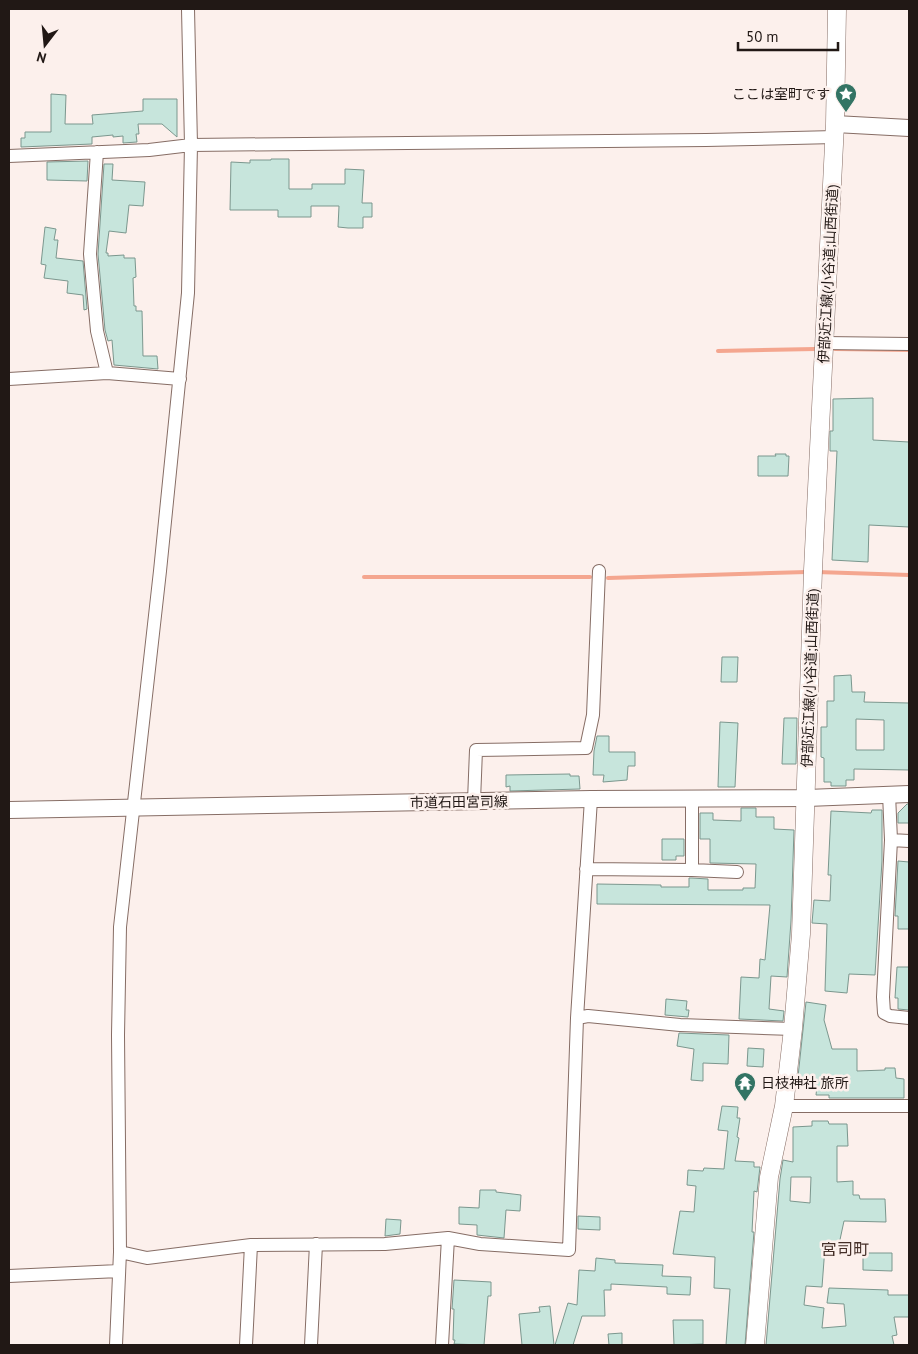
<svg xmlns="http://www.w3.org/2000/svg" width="918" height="1354" viewBox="0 0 918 1354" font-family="'PT Sans','Noto Sans JP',sans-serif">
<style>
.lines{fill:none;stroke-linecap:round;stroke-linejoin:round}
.stream{stroke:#f4a68f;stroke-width:4}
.building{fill:#c7e5dc;stroke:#7b978e;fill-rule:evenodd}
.minor-casing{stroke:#866d65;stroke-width:14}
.tertiary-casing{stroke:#866d65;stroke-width:18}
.secondary-casing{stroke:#866d65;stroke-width:19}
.minor{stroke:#fff;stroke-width:12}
.tertiary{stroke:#fff;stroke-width:16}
.secondary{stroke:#fff;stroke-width:18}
.labels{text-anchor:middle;stroke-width:5;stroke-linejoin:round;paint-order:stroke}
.poi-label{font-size:14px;fill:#211815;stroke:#fcf0ec;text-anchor:end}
.street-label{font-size:14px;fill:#211815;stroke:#fcf0ec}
.quarter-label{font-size:16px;fill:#452f28;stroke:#fcf0ec}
</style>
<rect width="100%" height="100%" fill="#fcf0ec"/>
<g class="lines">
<path class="stream" d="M 835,349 L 909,350
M 718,351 L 815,349
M 817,572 L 909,575
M 364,577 L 590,577
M 608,578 L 807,572"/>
</g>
<path class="building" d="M 51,94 L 66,95 L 65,124 L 93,124 L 92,115 L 143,111 L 143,99 L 177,99 L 177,137 L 162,124 L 138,124 L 139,134 L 136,134 L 137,142 L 123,143 L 123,136 L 113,137 L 113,135 L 92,137 L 92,144 L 21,147 L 21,138 L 25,138 L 25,132 L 51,132 Z
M 271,159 L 289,159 L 289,189 L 312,189 L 312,184 L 345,184 L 345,169 L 364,170 L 362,203 L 372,203 L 372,217 L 363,217 L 363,228 L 348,228 L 338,227 L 339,206 L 311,206 L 311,217 L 278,217 L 278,210 L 230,210 L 231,162 L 250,163 L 250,160 L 271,160 Z
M 88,161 L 87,181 L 47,180 L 47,162 Z
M 104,164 L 113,164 L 112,180 L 145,182 L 143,206 L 129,205 L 126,233 L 109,231 L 106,253 L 108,253 L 108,256 L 124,255 L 124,258 L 135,258 L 136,277 L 133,278 L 134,306 L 136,306 L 136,311 L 142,311 L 143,356 L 157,356 L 158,369 L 114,365 L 112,340 L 108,341 L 105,330 L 98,254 Z
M 45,227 L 56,229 L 54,240 L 58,240 L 56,258 L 83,261 L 87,309 L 84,310 L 83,295 L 67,293 L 68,281 L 44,278 L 46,265 L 41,264 Z
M 873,398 L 873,440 L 909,442 L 909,527 L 869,525 L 868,562 L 832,560 L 837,451 L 830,451 L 830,431 L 833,431 L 833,399 Z
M 775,454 L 786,454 L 786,456 L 789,456 L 788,476 L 758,476 L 758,456 L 776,456 Z
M 722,657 L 738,657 L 737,682 L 721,682 Z
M 851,675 L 852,692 L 865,692 L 864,702 L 909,703 L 909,770 L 854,769 L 854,780 L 846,780 L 846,786 L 831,786 L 831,782 L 824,782 L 824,758 L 821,757 L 821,727 L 827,727 L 827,701 L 834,701 L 834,676 ZM 856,719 L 884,720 L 884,750 L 856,750 Z
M 784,718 L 797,718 L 796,764 L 782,764 Z
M 720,722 L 738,723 L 735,787 L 718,787 Z
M 597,736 L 609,736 L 609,752 L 635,752 L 635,766 L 628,766 L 627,780 L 603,782 L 604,775 L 593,775 L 594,751 Z
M 570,774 L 570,776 L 579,776 L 580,789 L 510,791 L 510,786 L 506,787 L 506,775 Z
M 907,804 L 909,804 L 909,823 L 898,823 L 898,813 Z
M 741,808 L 756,808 L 756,817 L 774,817 L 774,829 L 794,830 L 791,921 L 787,977 L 771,976 L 769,1009 L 784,1011 L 783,1021 L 739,1019 L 741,977 L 759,978 L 760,959 L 765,960 L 770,905 L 597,904 L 597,884 L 661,885 L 661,887 L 689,887 L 689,878 L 692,878 L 708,879 L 708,890 L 743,890 L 743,888 L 755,888 L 756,864 L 710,863 L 710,839 L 700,839 L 700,813 L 713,813 L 713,820 L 741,821 Z
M 872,810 L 882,810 L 882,861 L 875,975 L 849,974 L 847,993 L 825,991 L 827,924 L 812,923 L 814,900 L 830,901 L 831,875 L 828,875 L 831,811 L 871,813 Z
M 662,839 L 684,839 L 684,856 L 676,856 L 676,860 L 662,860 Z
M 898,861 L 909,862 L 909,929 L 898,929 L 898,916 L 895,916 Z
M 897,967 L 909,967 L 909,1010 L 898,1009 L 898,998 L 895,998 Z
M 666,999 L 687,1001 L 686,1010 L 689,1010 L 688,1017 L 665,1015 Z
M 806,1002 L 826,1005 L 824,1020 L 832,1049 L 857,1049 L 857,1071 L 885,1070 L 885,1068 L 895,1068 L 896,1078 L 904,1079 L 904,1098 L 829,1098 L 829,1095 L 816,1095 L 817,1086 L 797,1086 Z
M 679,1033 L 729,1035 L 728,1064 L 703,1063 L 703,1081 L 691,1080 L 694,1049 L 677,1046 Z
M 748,1048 L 764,1049 L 763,1067 L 747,1066 Z
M 722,1106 L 738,1107 L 737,1118 L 740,1118 L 737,1137 L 739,1138 L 735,1161 L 754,1162 L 754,1167 L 760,1167 L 757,1192 L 754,1191 L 752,1232 L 754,1232 L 745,1345 L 726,1345 L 730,1289 L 714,1288 L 715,1257 L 673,1254 L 680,1211 L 694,1212 L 696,1186 L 687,1185 L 688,1170 L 703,1171 L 704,1168 L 724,1169 L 728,1131 L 718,1130 Z
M 812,1121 L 828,1121 L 829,1124 L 847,1124 L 848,1146 L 837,1146 L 837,1182 L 853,1181 L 853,1195 L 859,1195 L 860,1199 L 885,1199 L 886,1222 L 844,1221 L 838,1249 L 825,1247 L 822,1287 L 806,1286 L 804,1305 L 824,1308 L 822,1328 L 846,1326 L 844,1304 L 827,1303 L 829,1288 L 888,1290 L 888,1295 L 909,1295 L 909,1317 L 894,1317 L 897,1335 L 892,1336 L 894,1345 L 766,1345 L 780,1179 L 783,1160 L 793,1162 L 793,1127 L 812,1126 ZM 791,1177 L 811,1177 L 810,1203 L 790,1201 Z
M 480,1190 L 496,1190 L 496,1192 L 521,1195 L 520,1211 L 506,1210 L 504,1238 L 477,1235 L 477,1225 L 459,1224 L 459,1207 L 479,1208 Z
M 578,1216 L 600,1217 L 600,1230 L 578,1229 Z
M 386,1219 L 401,1220 L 400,1234 L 385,1236 Z
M 863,1253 L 892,1253 L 892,1271 L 863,1270 Z
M 596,1258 L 615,1260 L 615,1263 L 663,1265 L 662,1276 L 691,1277 L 690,1295 L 667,1294 L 667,1287 L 611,1284 L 611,1290 L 604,1290 L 605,1316 L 582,1316 L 573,1345 L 555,1345 L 568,1303 L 577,1305 L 579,1270 L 595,1271 Z
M 454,1280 L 491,1282 L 491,1296 L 488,1296 L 484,1345 L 454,1344 L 455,1340 L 453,1340 L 454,1309 L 452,1309 Z
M 550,1306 L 554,1345 L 522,1345 L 519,1314 L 540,1312 L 539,1307 Z
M 673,1320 L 703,1320 L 703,1344 L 674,1345 Z
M 622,1333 L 622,1345 L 609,1345 L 608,1334 Z"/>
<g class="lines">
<g class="minor-casing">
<path id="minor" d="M 97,152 L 90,254 L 97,331 L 107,373
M 9,156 L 149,150 L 191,145 L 706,140 L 835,137
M 824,343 L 909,344
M 9,379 L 107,373 L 180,379
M 889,794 L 891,840 L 883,997 L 884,1013 L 890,1016 L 909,1018
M 474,801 L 476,750 L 586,748 L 593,715 L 599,571
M 891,840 L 909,841
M 586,869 L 692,870 L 692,798
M 692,870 L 737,872
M 577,1018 L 588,1016 L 680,1025 L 793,1029
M 784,1106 L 909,1106
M 120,1252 L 147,1258 L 251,1245 L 385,1244 L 448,1238 L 480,1244 L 569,1250 L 577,1018 L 591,799
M 9,1276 L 119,1271
M 116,1345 L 120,1252 L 118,1035 L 120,927 L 160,571 L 188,293 L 191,145 L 188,9
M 246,1345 L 251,1245
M 311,1345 L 316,1244
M 442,1345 L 448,1238"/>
</g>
<g class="tertiary-casing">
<path id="tertiary" d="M 835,124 L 909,128
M 9,810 L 591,799 L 807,798 L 909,794"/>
</g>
<g class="secondary-casing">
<path id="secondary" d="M 755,1345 L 769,1177 L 784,1106 L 793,1029 L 801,934 L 813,570 L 835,124 L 837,9"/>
</g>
<use href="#minor" class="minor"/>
<use href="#tertiary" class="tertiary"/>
<use href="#secondary" class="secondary"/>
</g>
<defs>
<g id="sight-pin" transform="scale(1.125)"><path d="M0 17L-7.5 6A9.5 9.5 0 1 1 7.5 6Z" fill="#337464" stroke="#fcf0ec"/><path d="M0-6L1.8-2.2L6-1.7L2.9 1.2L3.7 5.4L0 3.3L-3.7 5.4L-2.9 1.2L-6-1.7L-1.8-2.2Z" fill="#fff"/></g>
<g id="temple-pin" transform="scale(1.125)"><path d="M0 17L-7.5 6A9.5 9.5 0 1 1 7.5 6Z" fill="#337464" stroke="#fcf0ec"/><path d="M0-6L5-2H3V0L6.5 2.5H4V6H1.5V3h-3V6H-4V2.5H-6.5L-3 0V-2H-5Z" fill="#fff"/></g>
</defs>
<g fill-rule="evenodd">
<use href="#sight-pin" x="846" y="94"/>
<use href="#temple-pin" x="745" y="1083"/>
</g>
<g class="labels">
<g class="poi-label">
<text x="830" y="99">ここは室町です</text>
<text x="761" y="1088" text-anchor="start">日枝神社 旅所</text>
</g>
<g class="street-label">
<text transform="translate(828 274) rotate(-87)" y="5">伊部近江線(小谷道;山西街道)</text>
<text transform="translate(810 678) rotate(-88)" y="5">伊部近江線(小谷道;山西街道)</text>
<text transform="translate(459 802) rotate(-1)" y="5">市道石田宮司線</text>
</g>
<g class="quarter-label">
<text x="845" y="1255">宮司町</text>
</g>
</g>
<rect width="918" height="1354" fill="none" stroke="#211815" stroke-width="20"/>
<g transform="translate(45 45) rotate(196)" stroke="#fcf0ec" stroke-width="4" paint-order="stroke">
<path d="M0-4L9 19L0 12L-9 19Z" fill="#211815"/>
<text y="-8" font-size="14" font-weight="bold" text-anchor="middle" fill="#211815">N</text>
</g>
<path d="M738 42v8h100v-8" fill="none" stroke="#211815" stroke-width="2.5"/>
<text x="746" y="42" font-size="15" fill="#211815" stroke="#fcf0ec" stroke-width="4" paint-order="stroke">50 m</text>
</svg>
